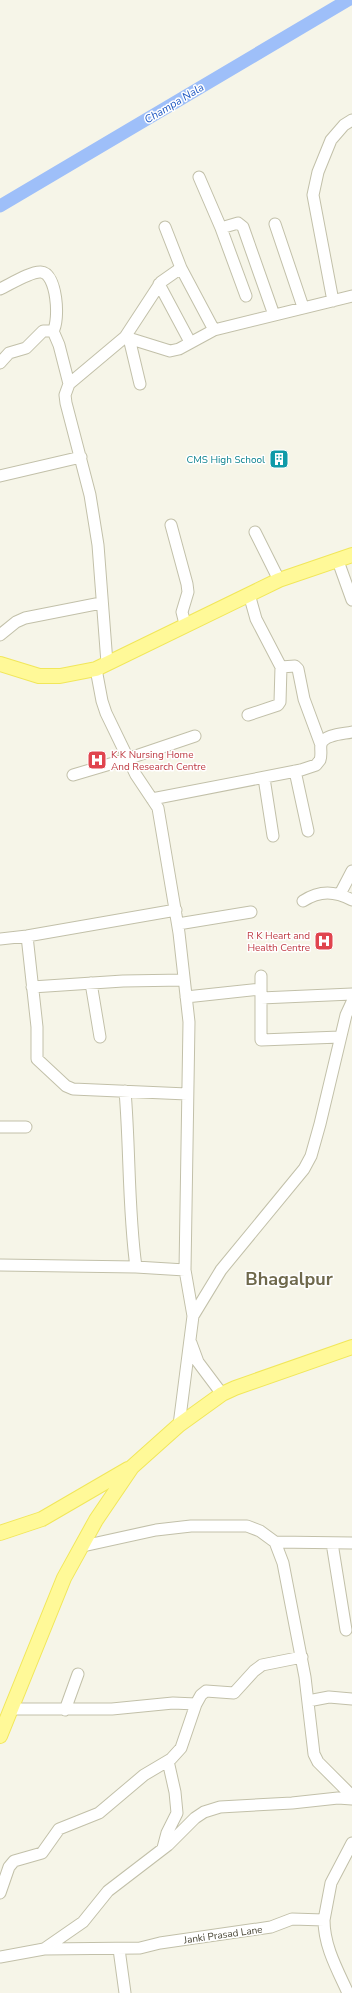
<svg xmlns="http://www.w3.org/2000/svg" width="352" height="1993" viewBox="0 0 352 1993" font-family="'Nunito Sans',sans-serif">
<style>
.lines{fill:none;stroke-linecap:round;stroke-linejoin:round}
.river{stroke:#9ebff9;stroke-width:13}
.minor-casing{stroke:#c2c0a9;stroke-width:13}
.major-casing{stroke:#f1e75a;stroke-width:16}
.minor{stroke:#fff;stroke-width:11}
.major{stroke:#fff998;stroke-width:14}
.labels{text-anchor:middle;stroke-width:3;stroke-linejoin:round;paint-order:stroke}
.culture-label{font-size:10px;fill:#0d838f;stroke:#fff;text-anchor:end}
.health-label{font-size:10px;fill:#be3a42;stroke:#fff;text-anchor:start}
.street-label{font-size:10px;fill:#4a4736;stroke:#fff}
.water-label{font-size:11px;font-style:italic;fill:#215ac3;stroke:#fff}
.town-label{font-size:18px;font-weight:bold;fill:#6e684b;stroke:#fff}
</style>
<rect width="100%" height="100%" fill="#f6f5e8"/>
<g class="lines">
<path class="river" d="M 0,206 L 348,0"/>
<g class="minor-casing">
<path id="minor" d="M 199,177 L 221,228 L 246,296
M 275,224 L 303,307
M 165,227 L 181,268 L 214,330
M 221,228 L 238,223 L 243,227 L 274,315
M 159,284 L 190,342
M 0,289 C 9,285 31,271 41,272 C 57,273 60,320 53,331 L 43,331 L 26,348 L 9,353 L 0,363
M 333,301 L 313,195 L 318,172 L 331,140 L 344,125 L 352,120
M 53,331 L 59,345 L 69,384
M 125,337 L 161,282 L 181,268
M 129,338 L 140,384
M 0,476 L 81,457
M 171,525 L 187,584 L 188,592 L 182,612 L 185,624
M 255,532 L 279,580
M 338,561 L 352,600
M 249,594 L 256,619 L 281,667 L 295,666 L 298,669 L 304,699 L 321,745
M 0,635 L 16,622 L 25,618 L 101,603
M 107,663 L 98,545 L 90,495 L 66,403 L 65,395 L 69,384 L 125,337 L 170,351 L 179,349 L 214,330 L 352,296
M 96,669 L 102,701 L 106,713 L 136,775 L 158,808 L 179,933 L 189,1022 L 185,1270 L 193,1316
M 248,715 L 278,705 L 280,702 L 281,667
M 295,771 L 308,831
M 73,775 L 127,759 L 195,736
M 264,778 L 273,836
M 152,799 L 301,770 L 316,765 L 320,760 C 322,755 320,748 321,744 C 325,734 343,734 352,732
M 340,894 L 352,871
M 303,901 C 320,890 335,891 352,900
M 178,924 L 251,912
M 27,936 L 37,1027 L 37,1059 L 66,1086 L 73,1089 L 187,1094
M 0,939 L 27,936 L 176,910
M 261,976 L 261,1040 L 340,1037
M 91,983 L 100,1037
M 32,987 L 123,981 L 184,980
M 186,997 L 261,989
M 261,998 L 352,994
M 125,1091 C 130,1150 128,1209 136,1267
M 0,1127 L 26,1127
M 0,1265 L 136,1267 L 185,1270
M 191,1343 L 198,1362 L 222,1394
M 179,1425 L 193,1316 L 221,1270 L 304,1169 L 311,1156 L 320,1124 L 346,1015 L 352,1002
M 275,1542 L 352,1543
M 332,1543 L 346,1630
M 83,1546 L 156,1530 L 191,1526 L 247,1526 L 260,1531 L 275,1542 L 283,1563 L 305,1677 L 314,1754 L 318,1762 L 352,1796
M 308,1701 L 329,1697 L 352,1699
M 11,1709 L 112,1709 L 173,1703 L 196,1704
M 65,1710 L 78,1674
M 163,1848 L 167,1833 L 177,1813 L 175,1792 L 168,1761
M 0,1893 L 9,1867 L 14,1861 L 42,1853 L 59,1829 L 99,1813 L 144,1775 L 171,1759 L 181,1748 L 196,1704 L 201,1695 L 206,1691 L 234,1693 L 254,1671 L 262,1665 L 302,1657
M 324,1920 L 331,1883 L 352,1843
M 44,1949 L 140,1948 L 160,1943 L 271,1927 L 292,1919 L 324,1920 C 324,1946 337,1969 348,1993
M 119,1949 L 125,1993
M 0,1957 L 44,1949 L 83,1922 L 108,1891 L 168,1845 L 195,1818 L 204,1812 L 220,1807 L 292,1803 L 338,1798 L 352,1799"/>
</g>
<g class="major-casing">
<path id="major" d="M 0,664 L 39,676 L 60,676 L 96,669 L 279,580 L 352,555
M 0,1533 L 42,1519 L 128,1469
M 0,1736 L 64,1578 L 96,1520 L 132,1467 L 179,1425 L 222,1394 L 235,1388 L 352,1347"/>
</g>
<use href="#minor" class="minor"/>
<use href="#major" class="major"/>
</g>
<defs>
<g id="building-square" transform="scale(1)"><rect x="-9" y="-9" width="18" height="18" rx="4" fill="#0f9aa8" stroke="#fff"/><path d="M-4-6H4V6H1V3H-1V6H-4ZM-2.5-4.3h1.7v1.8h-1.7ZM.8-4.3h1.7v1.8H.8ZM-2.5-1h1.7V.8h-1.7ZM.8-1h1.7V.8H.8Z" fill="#fff"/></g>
<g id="hospital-square" transform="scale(1)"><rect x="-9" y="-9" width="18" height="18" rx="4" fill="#e0444e" stroke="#fff"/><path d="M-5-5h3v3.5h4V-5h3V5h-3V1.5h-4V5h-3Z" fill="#fff"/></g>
</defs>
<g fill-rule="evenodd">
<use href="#building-square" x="279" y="459"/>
<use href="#hospital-square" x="97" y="760"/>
<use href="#hospital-square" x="324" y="941"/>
</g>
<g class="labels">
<g class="culture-label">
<text x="265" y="463">CMS High School</text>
</g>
<g class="health-label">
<text x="111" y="758">K K Nursing Home<tspan x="111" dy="12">And Research Centre</tspan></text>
<text x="310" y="939" text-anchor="end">R K Heart and<tspan x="310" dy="12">Health Centre</tspan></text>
</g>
<g class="street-label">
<text transform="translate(223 1934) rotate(-8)" y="4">Janki Prasad Lane</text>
</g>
<g class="water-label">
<text transform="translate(174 103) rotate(-31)" y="4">Champa Nala</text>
</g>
<g class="town-label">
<text x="289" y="1285">Bhagalpur</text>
</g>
</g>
</svg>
